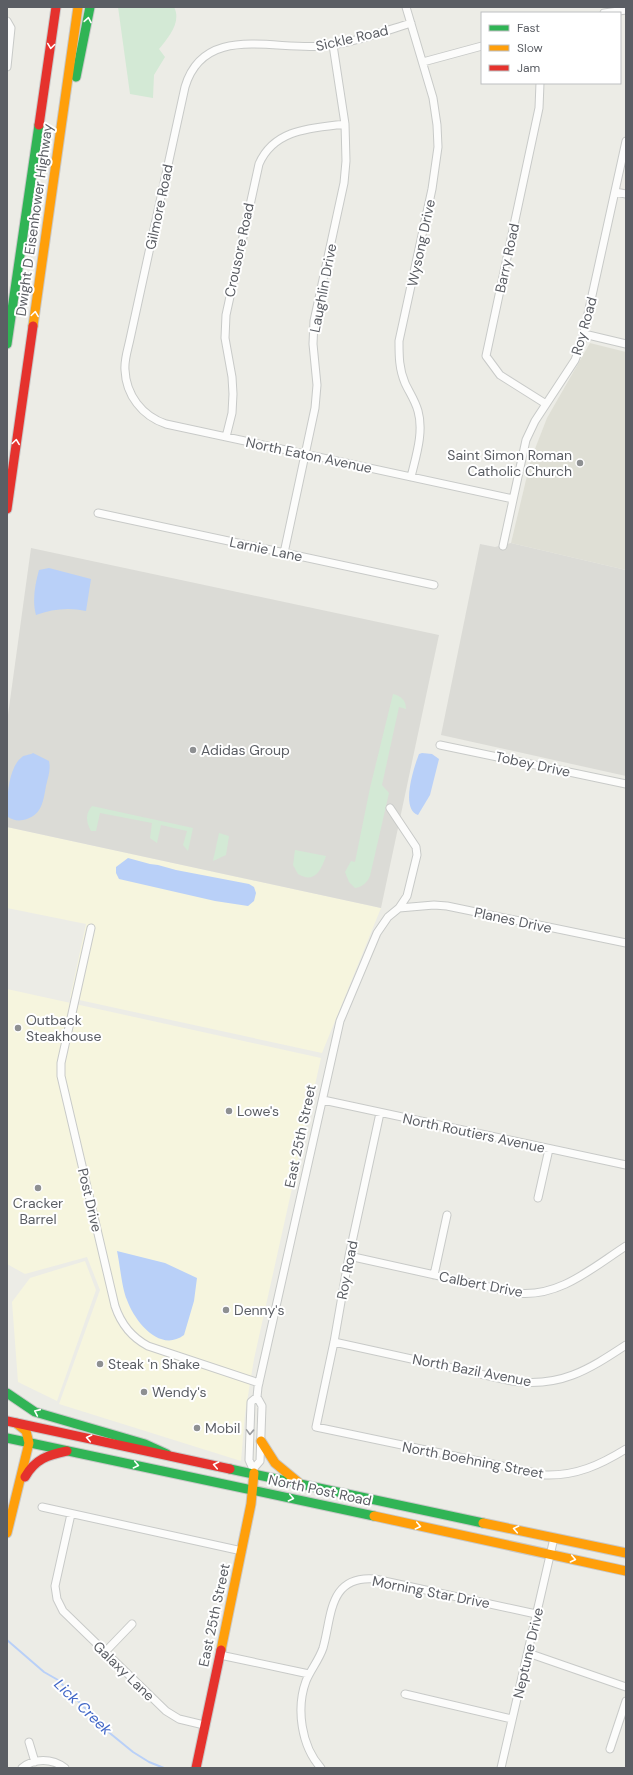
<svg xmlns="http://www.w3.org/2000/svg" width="633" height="1775" viewBox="0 0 633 1775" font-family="'DM Sans',sans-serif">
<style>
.commercial{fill:#f6f5de}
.industrial{fill:#dbdbd6}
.education{fill:#dfdfd5}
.green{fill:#d3e9d5}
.water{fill:#b9d0f8}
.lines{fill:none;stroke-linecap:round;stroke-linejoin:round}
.stream{stroke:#b9d0f8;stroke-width:2}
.street-casing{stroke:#c8cac8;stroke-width:9}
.fast-casing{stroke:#c8c8c8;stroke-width:11}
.slow-casing{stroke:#c8c8c8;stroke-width:11}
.jam-casing{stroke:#c8c8c8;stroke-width:11}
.street{stroke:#fcfcfb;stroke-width:7}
.fast{stroke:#30b455;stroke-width:9}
.slow{stroke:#ff9f0a;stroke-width:9}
.jam{stroke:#e5322d;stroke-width:9}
.oneway{stroke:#fff}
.oneway2{stroke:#9b9da0}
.poi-dot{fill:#8e9092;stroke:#fff;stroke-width:1.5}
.labels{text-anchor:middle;stroke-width:4;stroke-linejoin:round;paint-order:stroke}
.street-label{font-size:14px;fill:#5b5e64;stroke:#fff}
.poi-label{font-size:14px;fill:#5b5e64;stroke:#fff;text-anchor:start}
.water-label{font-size:15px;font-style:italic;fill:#4167c7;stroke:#fff}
</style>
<rect width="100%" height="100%" fill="#ecece6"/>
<path class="commercial" d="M 7,827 L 381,908 L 322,1053 L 70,998 L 86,924 L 7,908 Z
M 7,989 L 321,1058 L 254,1359 L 245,1414 L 241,1461 L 59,1404 L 100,1290 L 87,1257 L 25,1274 L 7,1264 Z
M 85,1261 L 96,1290 L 57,1401 L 18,1382 L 12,1302 L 30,1278 Z"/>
<path class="industrial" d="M 511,543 L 626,570 L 626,776 L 441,735 L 480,544 L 495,547 Z
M 31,548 L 439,635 L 381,908 L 7,827 L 7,722 Z"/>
<path class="education" d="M 590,343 L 626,352 L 626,570 L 511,543 L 531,459 L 547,418 Z"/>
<path class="green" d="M 118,7 L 174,7 C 182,22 168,38 159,49 L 165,57 L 154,75 L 153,98 L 130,94 Z
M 393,694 C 401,696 406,700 406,709 L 399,707 L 382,785 L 389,793 L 370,876 C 367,883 362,887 355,888 L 349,882 L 345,872 L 351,861 L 355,862 L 370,788 Z
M 92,806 L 193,828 L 188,851 L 183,845 L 187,831 L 161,825 L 157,843 L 150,838 L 152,823 L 100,813 L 96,831 L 91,831 C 86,822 85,814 92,806 Z
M 219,833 L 229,836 L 226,855 L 213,861 Z
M 295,850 L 326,856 C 321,870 315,884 298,874 L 293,865 Z"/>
<path class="water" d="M 49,568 L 91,579 L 86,611 C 69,607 52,609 36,615 C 32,601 35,584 39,570 Z
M 33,753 L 49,761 C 51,770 48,777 46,786 C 43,802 42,816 23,820 C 17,821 13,820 8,817 C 6,802 8,767 22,757 C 24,755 30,755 33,753 Z
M 422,753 L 432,754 L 439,759 L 430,795 L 418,815 C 400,809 414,767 419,754 Z
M 128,858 L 150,864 L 158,865 L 176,870 L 249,884 L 254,887 L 256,893 L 254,901 L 248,906 L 215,901 L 119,879 L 116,873 L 116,867 Z
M 117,1251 L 165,1263 L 197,1278 L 194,1301 L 184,1335 C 160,1353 135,1322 127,1300 C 122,1289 120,1265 117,1251 Z"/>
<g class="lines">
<path class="stream" d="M 7,1640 L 44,1672 L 58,1680 L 106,1730 L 133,1752 L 149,1762 L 164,1768"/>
<g class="street-casing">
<path id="street" d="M 406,7 L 433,98 L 437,125 L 438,147 L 432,189 L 399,341 C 399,356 399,369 405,383 C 409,392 415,400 418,411 C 424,432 416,456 411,477
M 604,13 L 626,10
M 7,21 L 11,28 L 7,67
M 411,23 C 382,32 353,43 323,46 C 275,51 204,23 185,87 L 130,339 C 128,349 124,360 125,370 C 126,395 142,416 166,424 L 513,499
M 423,62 L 482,46
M 540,83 L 539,108 L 486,356 L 500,375 L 546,404
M 615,192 L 626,194
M 584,334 L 626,344
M 226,437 L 232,413 L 233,394 L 232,377 L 225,338 L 226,315 L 259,164 C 274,129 311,128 345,124
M 98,513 L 434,585
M 503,546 L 526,440 L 535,421 L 575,360 L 582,341 L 626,141
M 284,553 L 315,408 L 317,385 L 313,344 L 314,321 L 344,183 L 346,161 L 345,124 L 333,45
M 440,745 L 626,784
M 399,908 L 434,905 L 447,906 L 626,943
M 91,928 L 61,1063 L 61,1076 L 115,1306 C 121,1324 131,1337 148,1346 L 259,1383
M 323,1100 L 626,1165
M 380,1113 L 349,1256 L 334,1342 L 316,1427 L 545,1475 C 576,1476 600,1465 626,1449
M 538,1198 L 549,1149
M 349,1256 L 516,1293 C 559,1298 592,1268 626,1246
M 434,1275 L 447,1215
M 334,1342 L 512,1381 C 560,1388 588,1370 626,1345
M 254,1468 L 260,1461 L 262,1406 L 257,1397 L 258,1387 L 340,1021 L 377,933 L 388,917 L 399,908 L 407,896 L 417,855 L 416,847 L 390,808
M 254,1471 L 249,1460 L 251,1402 L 257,1397
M 42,1507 L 242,1551
M 71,1514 L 55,1586 L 57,1599 L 63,1611 L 166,1711 L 179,1719 L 204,1725
M 105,1652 L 132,1624
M 528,1653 L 626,1687
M 220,1655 L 309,1674
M 405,1694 L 512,1719
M 29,1742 L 35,1762
M 610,1749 L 626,1701
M 22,1768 C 34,1758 52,1758 65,1768
M 321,1768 C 301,1746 296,1708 306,1681 C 311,1669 319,1660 323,1648 C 332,1617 328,1575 375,1579 L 536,1614
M 501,1768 L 554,1538"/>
</g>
<g class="fast-casing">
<path id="fast" d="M 76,77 L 90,7
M 7,344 L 39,125
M 7,1393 L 35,1412 L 145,1444 L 167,1454
M 7,1438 L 374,1516
M 230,1469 L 483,1523"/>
</g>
<g class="slow-casing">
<path id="slow" d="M 33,326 L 78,7
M 261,1441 L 275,1463 L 298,1482
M 374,1516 L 626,1571
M 483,1523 L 626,1553
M 7,1533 L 29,1443 L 26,1431 L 16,1423
M 221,1650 L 251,1504 L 254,1473"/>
</g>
<g class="jam-casing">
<path id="jam" d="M 39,125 L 56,7
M 7,509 L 33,326
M 7,1421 L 230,1469
M 25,1477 C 35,1459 48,1455 67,1451
M 196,1768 L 221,1650"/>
</g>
<use href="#street" class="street"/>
<use href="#fast" class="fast"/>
<use href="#slow" class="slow"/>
<use href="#jam" class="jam"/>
</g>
<defs><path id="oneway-chevron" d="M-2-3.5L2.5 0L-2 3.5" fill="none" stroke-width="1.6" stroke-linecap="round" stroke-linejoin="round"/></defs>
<g class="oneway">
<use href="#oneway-chevron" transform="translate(88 20) rotate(-80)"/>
<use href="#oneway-chevron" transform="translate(51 46) rotate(98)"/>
<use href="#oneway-chevron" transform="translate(35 314) rotate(-82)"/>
<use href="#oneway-chevron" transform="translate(16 442) rotate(-82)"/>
<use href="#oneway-chevron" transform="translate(37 1412) rotate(-156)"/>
<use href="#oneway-chevron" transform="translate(89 1438) rotate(-168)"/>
<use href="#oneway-chevron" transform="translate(136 1465) rotate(12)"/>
<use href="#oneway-chevron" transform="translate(216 1465) rotate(-168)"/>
<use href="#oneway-chevron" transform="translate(291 1498) rotate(12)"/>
<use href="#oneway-chevron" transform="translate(418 1526) rotate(12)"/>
<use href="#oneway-chevron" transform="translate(516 1529) rotate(-168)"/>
<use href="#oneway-chevron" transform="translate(573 1559) rotate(12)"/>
</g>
<use class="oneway2" href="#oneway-chevron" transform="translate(250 1432) rotate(92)"/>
<g class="poi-dot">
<circle cx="580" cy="463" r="4"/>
<circle cx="193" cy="750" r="4"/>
<circle cx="18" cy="1028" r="4"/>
<circle cx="229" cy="1111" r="4"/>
<circle cx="38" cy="1188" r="4"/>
<circle cx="226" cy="1310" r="4"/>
<circle cx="100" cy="1364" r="4"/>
<circle cx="144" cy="1392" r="4"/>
<circle cx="197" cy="1428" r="4"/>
</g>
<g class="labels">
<g class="street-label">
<text transform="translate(352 38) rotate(-13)" y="5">Sickle Road</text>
<text transform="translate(159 207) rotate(-78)" y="5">Gilmore Road</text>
<text transform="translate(34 220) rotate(-82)" y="5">Dwight D Eisenhower Highway</text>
<text transform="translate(421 243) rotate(-78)" y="5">Wysong Drive</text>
<text transform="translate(239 250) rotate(-78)" y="5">Crousore Road</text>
<text transform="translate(507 258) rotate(-78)" y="5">Barry Road</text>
<text transform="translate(323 288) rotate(-79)" y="5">Laughlin Drive</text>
<text transform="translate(584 326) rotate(-74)" y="5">Roy Road</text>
<text transform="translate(309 455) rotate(12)" y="5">North Eaton Avenue</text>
<text transform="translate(266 549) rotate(12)" y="5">Larnie Lane</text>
<text transform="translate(533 764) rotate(12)" y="5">Tobey Drive</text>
<text transform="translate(513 920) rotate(12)" y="5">Planes Drive</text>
<text transform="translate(474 1133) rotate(12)" y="5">North Routiers Avenue</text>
<text transform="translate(300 1136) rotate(-78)" y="5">East 25th Street</text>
<text transform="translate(90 1200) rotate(77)" y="5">Post Drive</text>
<text transform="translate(347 1270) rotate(-79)" y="5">Roy Road</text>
<text transform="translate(481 1284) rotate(11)" y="5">Calbert Drive</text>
<text transform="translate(472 1370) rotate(11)" y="5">North Bazil Avenue</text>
<text transform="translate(473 1460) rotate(11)" y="5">North Boehning Street</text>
<text transform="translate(320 1490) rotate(12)" y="5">North Post Road</text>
<text transform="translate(431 1592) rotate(11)" y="5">Morning Star Drive</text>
<text transform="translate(214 1615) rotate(-78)" y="5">East 25th Street</text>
<text transform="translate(528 1653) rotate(-77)" y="5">Neptune Drive</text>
<text transform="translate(124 1671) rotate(44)" y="5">Galaxy Lane</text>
</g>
<g class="poi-label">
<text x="572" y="460" text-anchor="end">Saint Simon Roman<tspan x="572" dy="16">Catholic Church</tspan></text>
<text x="201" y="755">Adidas Group</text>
<text x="26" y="1025">Outback<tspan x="26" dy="16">Steakhouse</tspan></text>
<text x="237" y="1116">Lowe's</text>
<text x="38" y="1208" text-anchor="middle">Cracker<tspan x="38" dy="16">Barrel</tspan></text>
<text x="234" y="1315">Denny's</text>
<text x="108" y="1369">Steak 'n Shake</text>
<text x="152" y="1397">Wendy's</text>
<text x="205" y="1433">Mobil</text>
</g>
<g class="water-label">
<text transform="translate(83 1707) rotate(44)" y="5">Lick Creek</text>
</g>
</g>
<rect width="633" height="1775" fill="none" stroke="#5b5e64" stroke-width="16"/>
<rect x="481" y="12" width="140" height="72" fill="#ffffff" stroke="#bdbfc1"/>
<rect x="489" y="25" width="20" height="6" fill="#30b455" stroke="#bdbfc1"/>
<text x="517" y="32" font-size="12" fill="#5b5e64">Fast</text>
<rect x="489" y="45" width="20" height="6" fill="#ff9f0a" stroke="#bdbfc1"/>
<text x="517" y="52" font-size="12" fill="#5b5e64">Slow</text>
<rect x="489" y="65" width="20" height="6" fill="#e5322d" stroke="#bdbfc1"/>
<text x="517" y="72" font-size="12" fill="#5b5e64">Jam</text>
</svg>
